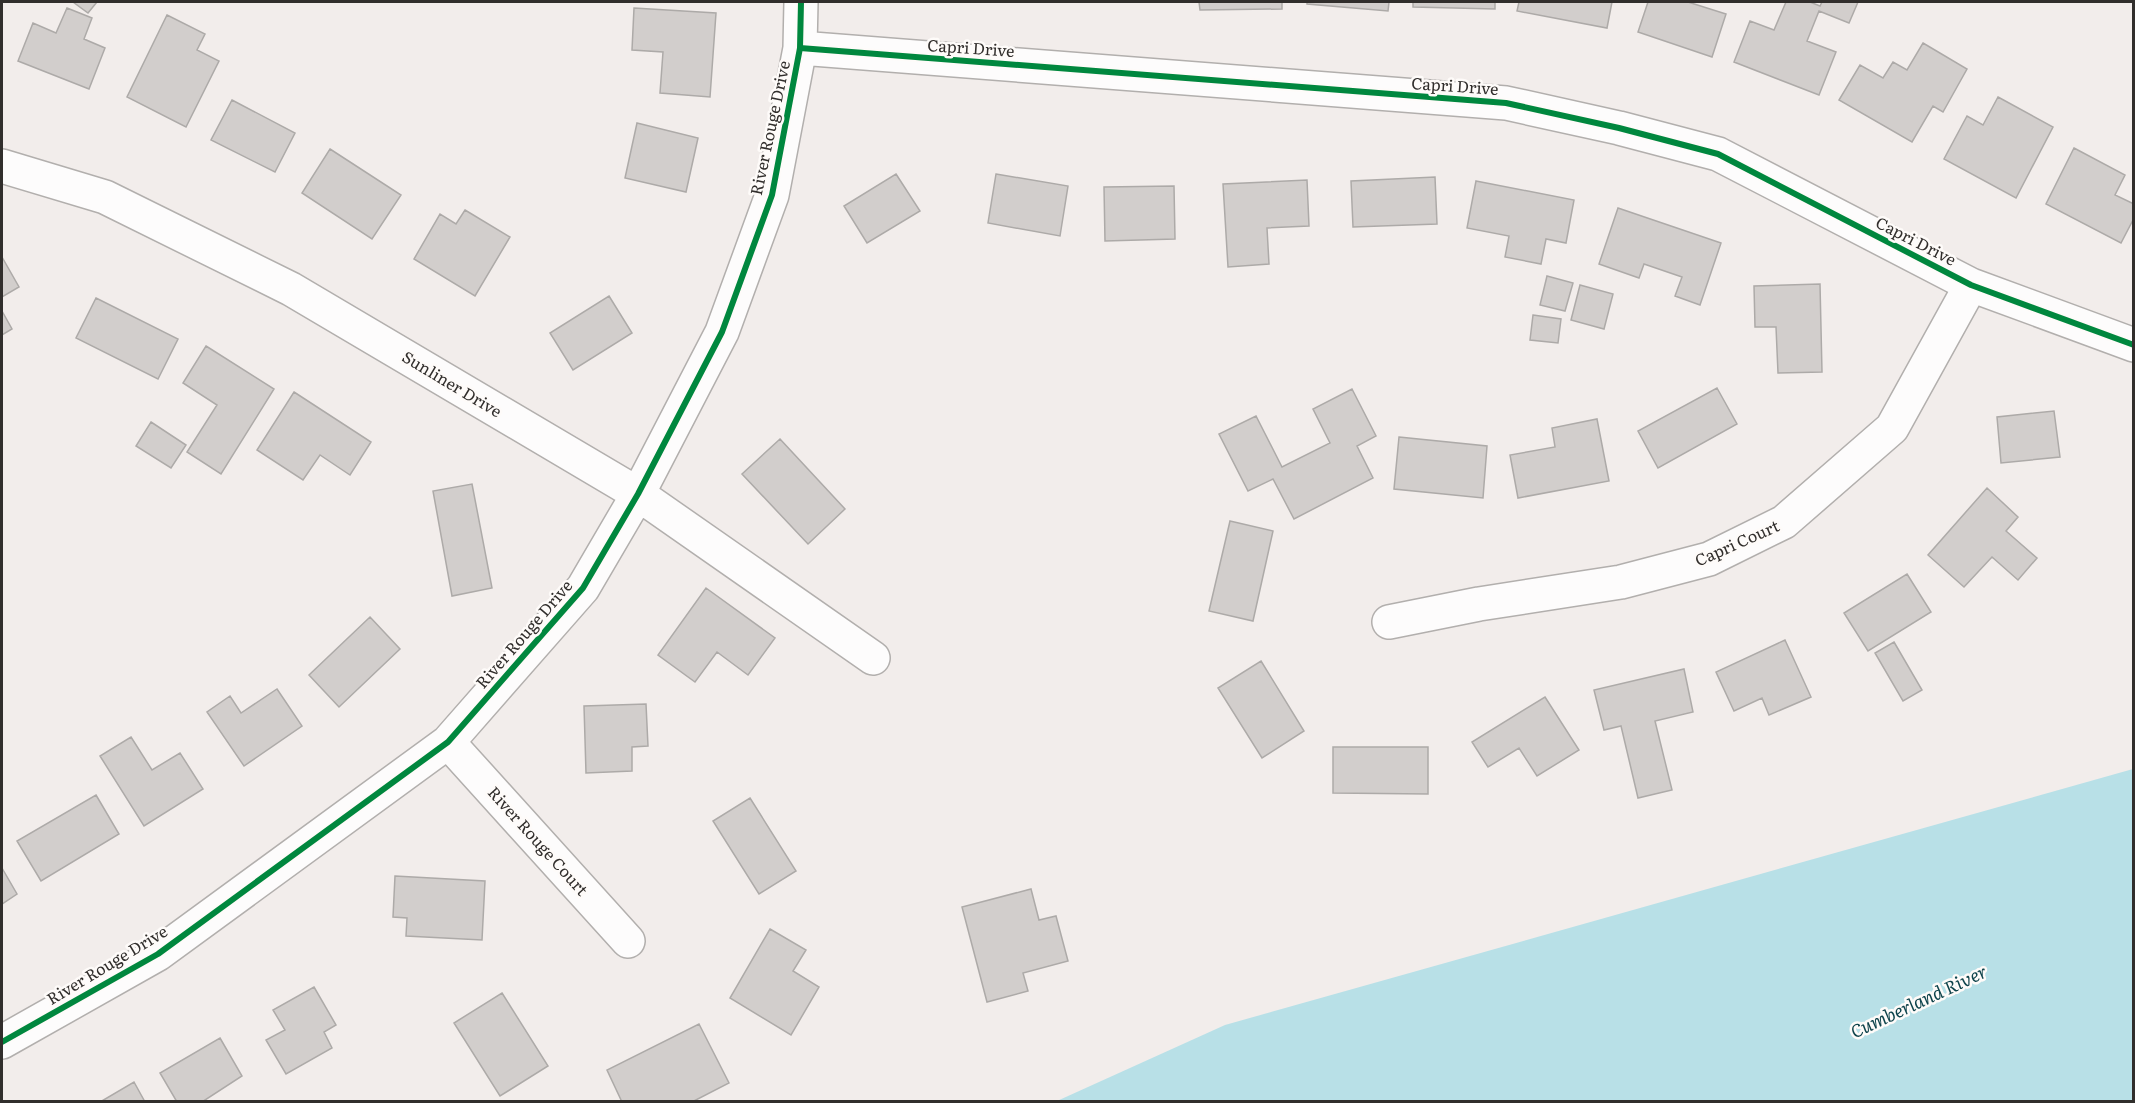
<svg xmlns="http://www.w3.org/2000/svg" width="2135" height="1103" viewBox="0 0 2135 1103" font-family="Literata,serif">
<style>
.water{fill:#b8e0e7}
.building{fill:#d2cecc;stroke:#adaaa8;stroke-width:1.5}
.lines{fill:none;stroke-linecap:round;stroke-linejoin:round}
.minor-casing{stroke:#b2afad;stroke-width:36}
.minor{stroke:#fdfcfc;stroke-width:33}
.cycleway-casing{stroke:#fefbf9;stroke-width:10}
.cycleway{stroke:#00873e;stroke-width:6}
.labels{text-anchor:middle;stroke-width:5;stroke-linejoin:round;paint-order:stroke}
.street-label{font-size:16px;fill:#312e2c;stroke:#fefbf9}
.water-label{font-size:18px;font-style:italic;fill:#0f444c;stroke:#fefbf9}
</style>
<rect width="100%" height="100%" fill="#f2edeb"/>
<path class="water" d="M 2133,769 L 2133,1101 L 1057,1101 L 1225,1025 Z"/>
<path class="building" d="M 73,2 L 97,2 L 88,13 Z
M 1199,2 L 1282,2 L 1282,9 L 1200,10 Z
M 1307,2 L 1389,2 L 1388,11 L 1307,4 Z
M 1413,2 L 1495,2 L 1495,9 L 1413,7 Z
M 1519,2 L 1612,2 L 1607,28 L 1517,11 Z
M 1648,2 L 1688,2 L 1726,14 L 1712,57 L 1638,32 Z
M 1786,2 L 1810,2 L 1820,6 L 1822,2 L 1858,2 L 1849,23 L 1819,11 L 1807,41 L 1836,52 L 1819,95 L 1734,62 L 1750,21 L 1774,30 Z
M 67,8 L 92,18 L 84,39 L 105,48 L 89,89 L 18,61 L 33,23 L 56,33 Z
M 634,8 L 716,13 L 710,97 L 660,93 L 663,52 L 632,50 Z
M 167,15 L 205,34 L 197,50 L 219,61 L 186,127 L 127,97 Z
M 1923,43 L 1967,69 L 1943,112 L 1933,106 L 1912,142 L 1839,100 L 1860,65 L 1883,78 L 1893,62 L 1907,70 Z
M 1998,97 L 2053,127 L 2016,198 L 1944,159 L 1967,116 L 1983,125 Z
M 232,100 L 295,133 L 275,172 L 211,140 Z
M 637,123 L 698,138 L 686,192 L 625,178 Z
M 2074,148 L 2125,175 L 2115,195 L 2134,204 L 2134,218 L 2121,243 L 2046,204 Z
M 330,149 L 401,195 L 372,239 L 302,193 Z
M 896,174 L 920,211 L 867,243 L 844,206 Z
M 996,174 L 1068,186 L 1060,236 L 988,223 Z
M 1435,177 L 1437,224 L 1353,227 L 1351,181 Z
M 1307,180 L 1309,226 L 1267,228 L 1269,264 L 1228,267 L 1223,184 Z
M 1476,181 L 1574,200 L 1566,243 L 1546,239 L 1541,264 L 1505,257 L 1509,236 L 1467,228 Z
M 1174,186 L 1175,239 L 1105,241 L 1104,187 Z
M 1618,208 L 1721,243 L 1700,305 L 1675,296 L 1682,277 L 1644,264 L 1639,278 L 1599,264 Z
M 465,210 L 510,237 L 475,296 L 414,259 L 440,214 L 456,224 Z
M 2,257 L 19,287 L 2,297 Z
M 1547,276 L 1573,283 L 1565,311 L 1540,305 Z
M 1820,284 L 1822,372 L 1778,373 L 1776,327 L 1755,327 L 1754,286 Z
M 1580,285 L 1613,294 L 1604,329 L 1571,320 Z
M 609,296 L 632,333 L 573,370 L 550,333 Z
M 96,298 L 178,339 L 158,379 L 76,338 Z
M 2,311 L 12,329 L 2,335 Z
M 1533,315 L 1561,319 L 1558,343 L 1530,340 Z
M 206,346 L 274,389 L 221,474 L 187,452 L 217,405 L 183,383 Z
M 1717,388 L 1737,424 L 1658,468 L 1638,431 Z
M 1352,389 L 1376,436 L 1357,446 L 1373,478 L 1294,519 L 1273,479 L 1248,491 L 1219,434 L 1256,416 L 1282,467 L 1330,443 L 1313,409 Z
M 294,392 L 371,442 L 350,475 L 320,455 L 303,480 L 257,450 Z
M 2054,411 L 2060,457 L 2001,463 L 1997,417 Z
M 1597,419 L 1609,481 L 1518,498 L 1510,455 L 1555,447 L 1552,428 Z
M 151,422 L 186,445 L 171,468 L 136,446 Z
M 1399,437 L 1487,446 L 1483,498 L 1394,489 Z
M 780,439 L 845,509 L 808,544 L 742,474 Z
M 472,484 L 492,588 L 452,596 L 433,491 Z
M 1987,488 L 2018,517 L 2006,531 L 2037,558 L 2018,580 L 1992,557 L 1964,587 L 1928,555 Z
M 1230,521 L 1273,531 L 1253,621 L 1209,611 Z
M 1907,574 L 1931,612 L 1868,651 L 1844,613 Z
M 706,588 L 775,638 L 748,675 L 717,652 L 695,682 L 658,655 Z
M 370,617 L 400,649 L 339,707 L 309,675 Z
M 1785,640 L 1811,697 L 1769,715 L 1762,698 L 1734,711 L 1716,672 Z
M 1894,642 L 1922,690 L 1903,701 L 1875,653 Z
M 1261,661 L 1304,731 L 1262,758 L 1218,688 Z
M 1684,669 L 1693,712 L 1655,721 L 1672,790 L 1638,798 L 1621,726 L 1604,730 L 1594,690 Z
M 277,689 L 302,726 L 244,766 L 207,712 L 230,696 L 241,713 Z
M 1545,697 L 1579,750 L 1537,776 L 1519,748 L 1488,767 L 1472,742 Z
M 646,704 L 648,746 L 632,747 L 632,771 L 586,773 L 584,706 Z
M 131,737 L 152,770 L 180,753 L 203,789 L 144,826 L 100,756 Z
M 1333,747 L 1428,747 L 1428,794 L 1333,793 Z
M 96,795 L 119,834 L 41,881 L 17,841 Z
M 750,798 L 796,871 L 759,894 L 713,821 Z
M 2,868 L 17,894 L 2,904 Z
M 395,876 L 485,881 L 482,940 L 406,936 L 407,918 L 393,917 Z
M 1031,889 L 1039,920 L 1056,916 L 1068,961 L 1023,973 L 1028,991 L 987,1002 L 962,907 Z
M 770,929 L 806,950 L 793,971 L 819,987 L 791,1035 L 730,998 Z
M 314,987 L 336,1025 L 324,1032 L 332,1048 L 286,1074 L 266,1040 L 285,1030 L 273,1010 Z
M 502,993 L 548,1066 L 500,1096 L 454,1023 Z
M 699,1024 L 729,1083 L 692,1102 L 622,1102 L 607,1070 Z
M 220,1038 L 242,1076 L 202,1102 L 177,1102 L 160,1073 Z
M 134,1082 L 145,1102 L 100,1102 Z"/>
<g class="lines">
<g class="minor-casing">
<path id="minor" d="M 800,48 L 1506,103 L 1619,128 L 1718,154 L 1971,285 L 2134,345
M 2,166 L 105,197 L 291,289 L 638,494 L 873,658
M 1389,622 L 1479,604 L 1621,582 L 1709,559 L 1784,522 L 1892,428 L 1971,285
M 448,742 L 628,941
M 2,1042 L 158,954 L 448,742 L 583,588 L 638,494 L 722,332 L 772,195 L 800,48 L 801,2"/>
</g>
<use href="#minor" class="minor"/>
<g class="cycleway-casing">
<path id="cycleway" d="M 800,48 L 1506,103 L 1619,128 L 1718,154 L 1971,285 L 2134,345
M 2,1042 L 158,954 L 448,742 L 583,588 L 638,494 L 722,332 L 772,195 L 800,48 L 801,2"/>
</g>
<use href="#cycleway" class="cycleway"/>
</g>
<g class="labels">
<g class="street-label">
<text transform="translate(971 48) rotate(4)" y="6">Capri Drive</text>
<text transform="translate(1455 86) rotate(4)" y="6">Capri Drive</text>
<text transform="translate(770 128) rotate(-78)" y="6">River Rouge Drive</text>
<text transform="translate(1916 241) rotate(27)" y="6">Capri Drive</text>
<text transform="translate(452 384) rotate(31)" y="6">Sunliner Drive</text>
<text transform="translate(1737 543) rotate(-24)" y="6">Capri Court</text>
<text transform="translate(524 634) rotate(-49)" y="6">River Rouge Drive</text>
<text transform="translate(538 841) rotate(48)" y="6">River Rouge Court</text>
<text transform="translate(107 965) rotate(-31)" y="6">River Rouge Drive</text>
</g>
<g class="water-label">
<text transform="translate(1919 1002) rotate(-25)" y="6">Cumberland River</text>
</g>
</g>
<rect width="2135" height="1103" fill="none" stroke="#312e2c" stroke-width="6"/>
</svg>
